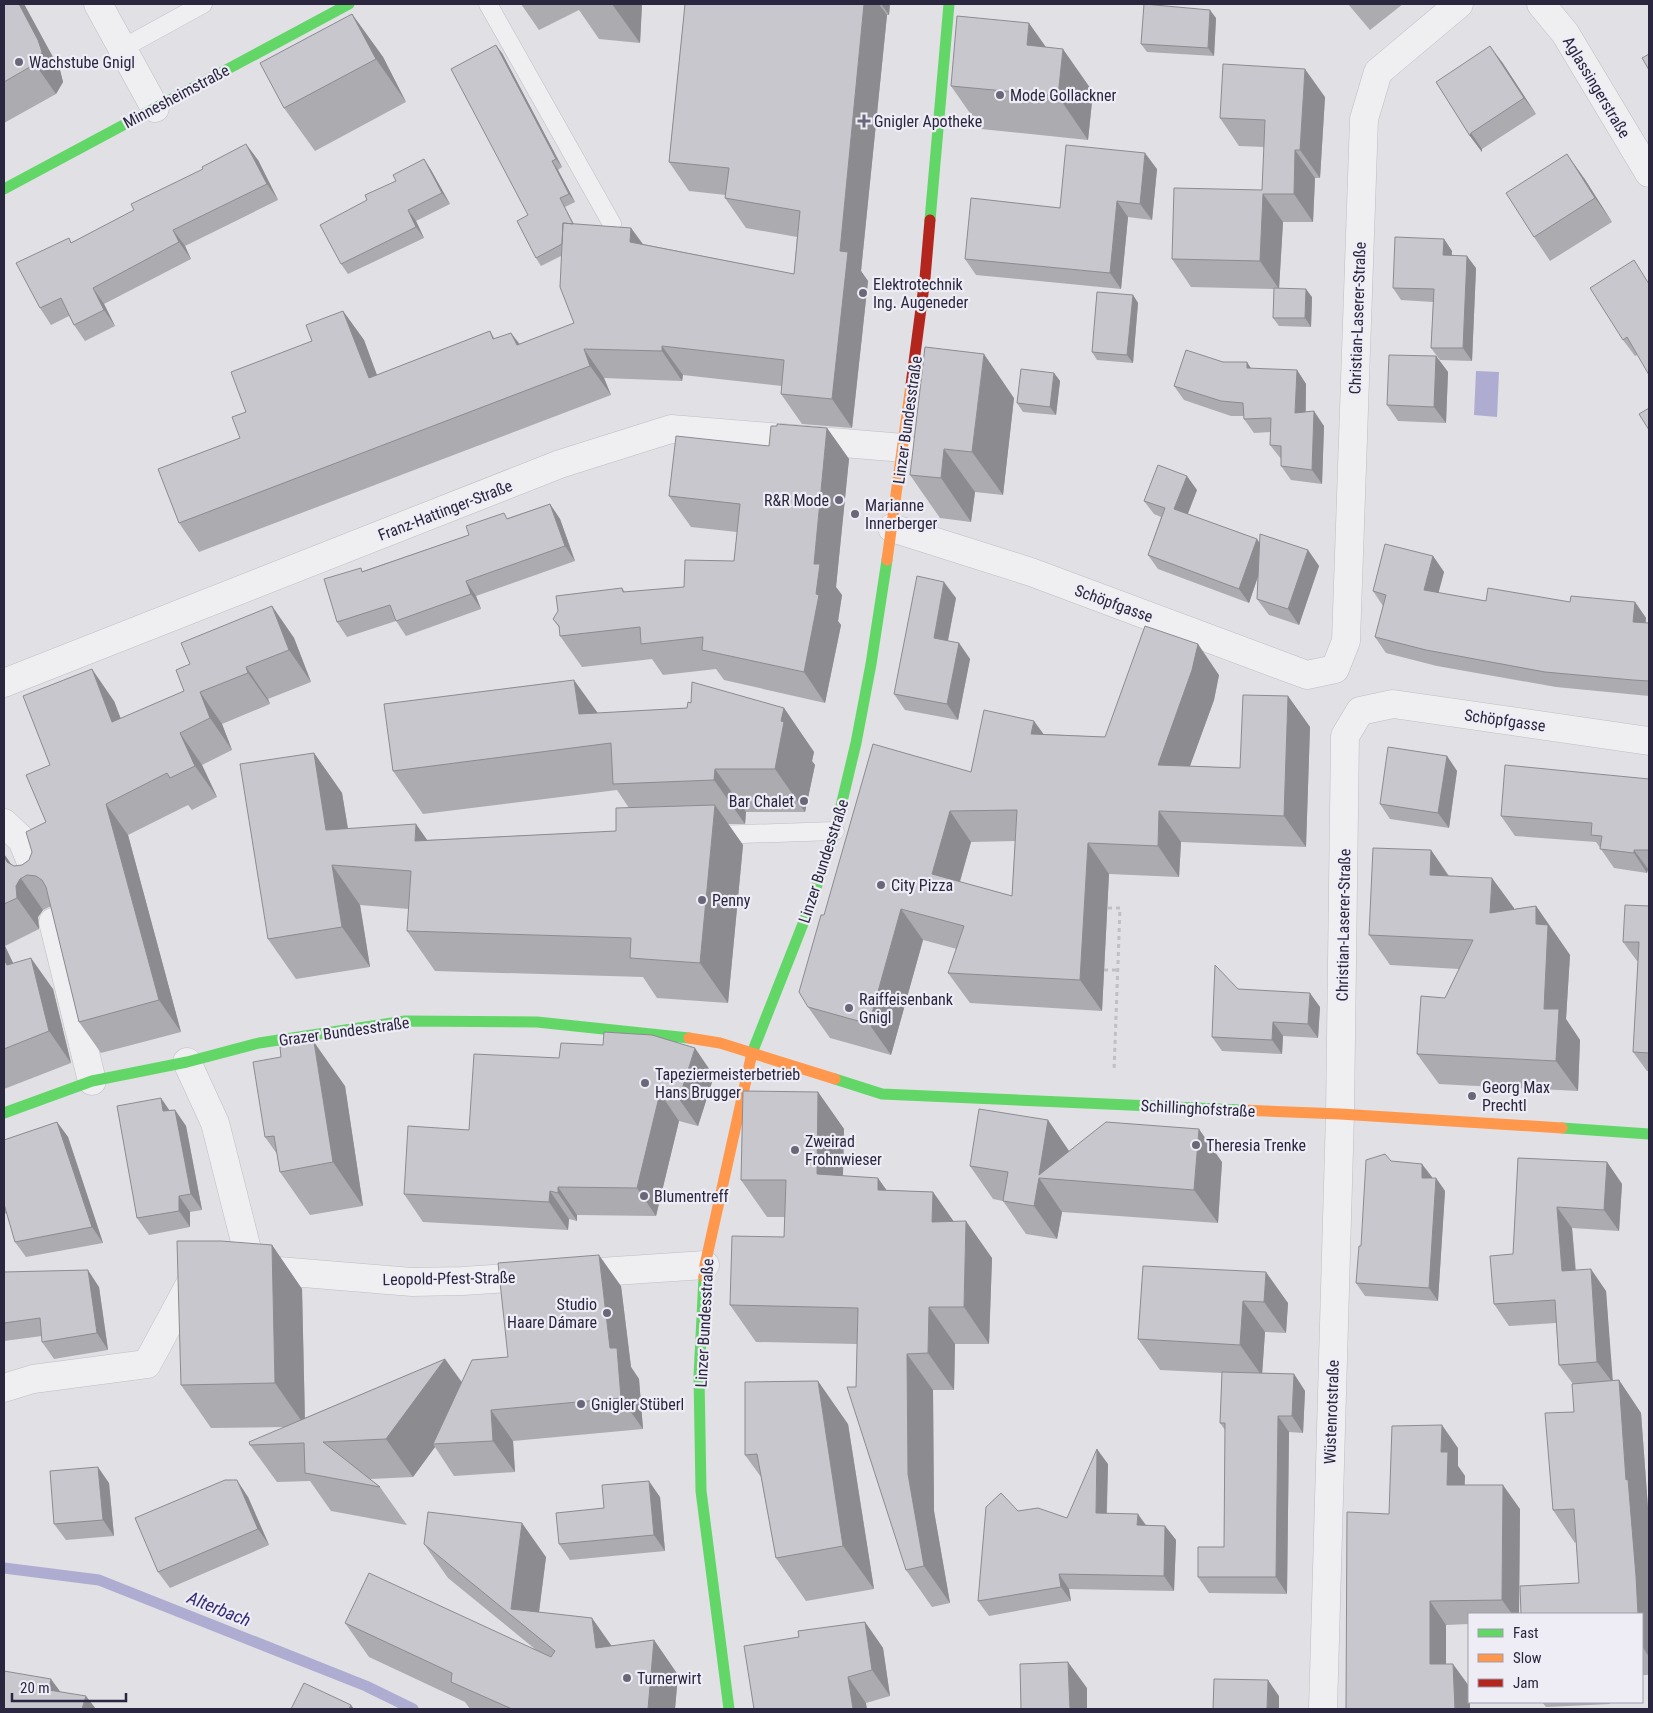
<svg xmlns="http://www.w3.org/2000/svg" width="1653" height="1713" viewBox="0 0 1653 1713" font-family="'Roboto Condensed',sans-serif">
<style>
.water{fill:#afacd2}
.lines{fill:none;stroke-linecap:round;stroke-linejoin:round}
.stream{stroke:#afacd2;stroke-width:11}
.lane-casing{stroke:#bdbdc3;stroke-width:19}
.street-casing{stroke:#bdbdc3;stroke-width:29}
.path{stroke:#bfbfc5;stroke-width:3;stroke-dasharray:4 4;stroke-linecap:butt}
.lane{stroke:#efeff2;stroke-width:18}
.street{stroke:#efeff2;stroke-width:28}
.fast{stroke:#63d668;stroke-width:11}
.slow{stroke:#ff974d;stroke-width:11}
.jam{stroke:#b3261e;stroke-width:11}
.wall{fill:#acabb0;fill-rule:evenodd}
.shaded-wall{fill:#8c8b90}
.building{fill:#c8c7cd;stroke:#8c8b90;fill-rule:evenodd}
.poi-dot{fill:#6a6779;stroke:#eeedf5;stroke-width:2}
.labels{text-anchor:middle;stroke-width:4.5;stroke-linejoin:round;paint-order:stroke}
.poi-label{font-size:16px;fill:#2b263f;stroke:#eeedf5;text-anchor:start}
.street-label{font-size:16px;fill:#2b263f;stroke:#eeedf5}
.water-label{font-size:18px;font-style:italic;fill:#362e75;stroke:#eeedf5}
</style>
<rect width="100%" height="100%" fill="#e0e0e5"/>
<path class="water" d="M 1476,371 L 1499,372 L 1497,417 L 1474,415 Z"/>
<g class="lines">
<path class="stream" d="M 4,1568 L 99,1580 L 366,1686 L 413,1709"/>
<g class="lane-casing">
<path id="lane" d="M 488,4 L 612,224
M 123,48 L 203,4
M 713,835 L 835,831"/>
</g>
<g class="street-casing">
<path id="street" d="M 98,4 L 155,108
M 1541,4 L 1565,33 L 1649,173
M 892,528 L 1031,572 L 1307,675 L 1335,669 L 1346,641 L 1364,119 L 1378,72 L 1459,4
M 4,683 L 560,464 L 671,429 L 904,448
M 4,823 L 22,840 L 39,882
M 53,922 L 92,1081
M 187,1062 L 215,1123 L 252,1269
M 254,1269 L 412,1282 L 463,1281 L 705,1265
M 4,1388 L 33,1379 L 147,1364 L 197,1271
M 1323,1709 L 1340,1114 L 1345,736 L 1360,711 L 1393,704 L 1649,741"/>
</g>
<path class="path" d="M 1108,908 L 1120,908 L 1114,1071
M 1104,970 L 1117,970"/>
<use href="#lane" class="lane"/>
<use href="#street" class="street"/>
<path class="fast" d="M 4,189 L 349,4
M 930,220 L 949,4
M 752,1053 L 810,906 L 835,831 L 856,743 L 871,664 L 887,560
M 835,1079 L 882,1094 L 1242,1110
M 4,1113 L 92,1081 L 187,1062 L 259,1043 L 405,1021 L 537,1022 L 689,1038
M 1562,1128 L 1649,1134
M 704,1277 L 699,1376 L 701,1491 L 729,1709"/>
<path class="slow" d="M 887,560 L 911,385
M 689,1038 L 720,1043 L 835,1079
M 1242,1110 L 1340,1114 L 1562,1128
M 704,1277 L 705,1265 L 752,1053"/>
<path class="jam" d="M 911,385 L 925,278 L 930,220"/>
</g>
<path class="wall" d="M 4,4 L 24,4 L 60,70 L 63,82 L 56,94 L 4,123 Z
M 521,4 L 642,4 L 640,43 L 599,39 L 579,10 L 539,30 Z
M 685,4 L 890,4 L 889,15 L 887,15 L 861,271 L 868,281 L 852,428 L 802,424 L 781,394 L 782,386 L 683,375 L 682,381 L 604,378 L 611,395 L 199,552 L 179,523 L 240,438 L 246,412 L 312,341 L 343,311 L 364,340 L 377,375 L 490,331 L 495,339 L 511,333 L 520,344 L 574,323 L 561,256 L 541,266 L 536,258 L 528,215 L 502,53 L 562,167 L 558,170 L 575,202 L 565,207 L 574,224 L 631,228 L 643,244 L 794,274 L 797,237 L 746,228 L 725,198 L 726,195 L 689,191 L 669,162 Z
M 1348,4 L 1403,4 L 1370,30 Z
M 352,14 L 383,57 L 406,102 L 315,151 L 284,108 Z
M 1216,18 L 1214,56 L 1147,52 L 1141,44 Z
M 1046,47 L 1093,92 L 1088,140 L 981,129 L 951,86 Z
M 1502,62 L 1536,114 L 1482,149 L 1482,152 L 1470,136 L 1436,82 Z
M 1325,97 L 1320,178 L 1315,178 L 1313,222 L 1283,222 L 1279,289 L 1312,297 L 1311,327 L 1279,326 L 1273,318 L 1274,289 L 1191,287 L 1172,259 L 1262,190 L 1264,147 L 1239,146 L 1220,118 Z
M 424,159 L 431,170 L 450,204 L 416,221 L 424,238 L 348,274 L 341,264 L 396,181 Z
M 258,160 L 278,200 L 185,246 L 191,259 L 104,304 L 115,326 L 85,341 L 74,325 L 69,316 L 51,325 L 40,308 L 72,242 Z
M 1157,169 L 1152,220 L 1128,217 L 1121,289 L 976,275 L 965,259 L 1060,208 Z
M 1584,178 L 1612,222 L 1550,261 L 1534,237 Z
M 1444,239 L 1452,251 L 1452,255 L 1476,268 L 1472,361 L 1440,360 L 1431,348 L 1433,302 L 1401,300 L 1393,288 Z
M 1634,260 L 1637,355 L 1635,356 L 1623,340 Z
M 1133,295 L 1138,303 L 1133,363 L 1097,360 L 1092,352 Z
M 1436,356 L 1448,372 L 1446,423 L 1398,421 L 1387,405 Z
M 1223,362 L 1251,369 L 1297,370 L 1306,384 L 1306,412 L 1324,426 L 1322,484 L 1291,480 L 1281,466 L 1281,459 L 1270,445 L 1271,432 L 1254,433 L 1244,419 L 1244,416 L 1231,416 L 1184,400 L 1174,386 Z
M 1054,373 L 1060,381 L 1056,415 L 1023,412 L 1017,403 Z
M 1014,398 L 1003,495 L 975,492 L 971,522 L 940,518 L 910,475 Z
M 827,428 L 849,459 L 836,587 L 842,595 L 838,621 L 841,625 L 825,703 L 724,680 L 716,669 L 663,675 L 652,659 L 582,667 L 560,636 L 560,629 L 553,619 L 622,588 L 625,592 L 684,587 L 734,561 L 737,532 L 691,527 L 669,496 L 769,446 Z
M 1197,490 L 1188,514 L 1260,543 L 1308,550 L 1319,566 L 1299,625 L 1269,615 L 1257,599 L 1258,576 L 1249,603 L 1158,569 L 1148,555 L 1161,517 L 1154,514 L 1144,501 Z
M 550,504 L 560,519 L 575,561 L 476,596 L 481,609 L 406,636 L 396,621 L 347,637 L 337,622 L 363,571 L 469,535 L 508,518 Z
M 1433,556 L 1444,572 L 1438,593 L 1486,601 L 1570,602 L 1635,602 L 1646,618 L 1645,623 L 1649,623 L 1649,696 L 1556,687 L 1437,666 L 1386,653 L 1375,637 L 1383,606 L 1373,591 Z
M 956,598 L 948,641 L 959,643 L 970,659 L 958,720 L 905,710 L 894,694 Z
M 272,606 L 294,638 L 311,682 L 268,699 L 270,704 L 222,724 L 232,750 L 202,765 L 217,797 L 192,810 L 188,805 L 128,835 L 181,1032 L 101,1053 L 79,1022 L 51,907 L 49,907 L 43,910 L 38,917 L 39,929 L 5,946 L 13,963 L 53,989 L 71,1063 L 4,1089 L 4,854 L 11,864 L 14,866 L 22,865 L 29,860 L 46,822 L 50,765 L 114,701 L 121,719 L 184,691 L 190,664 Z
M 1219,675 L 1214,700 L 1190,766 L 1240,768 L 1288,696 L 1310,727 L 1306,847 L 1181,842 L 1179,877 L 1109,874 L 1102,1011 L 970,1003 L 948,973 L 957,949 L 923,940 L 891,1055 L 830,1038 L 808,1007 L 824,915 L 971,772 L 1044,734 L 1105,737 ZM 1015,841 L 1012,896 L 960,882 L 971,842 Z
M 691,703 L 784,708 L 814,752 L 812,761 L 815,765 L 805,812 L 746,812 L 745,824 L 728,824 L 743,845 L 728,1003 L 657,998 L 643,977 L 435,971 L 407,931 L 409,909 L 360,905 L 370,967 L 296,979 L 268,939 L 314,753 L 342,793 L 348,828 L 427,840 L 616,831 L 629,808 L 617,790 L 423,814 L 393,771 L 598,713 L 687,708 Z
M 1447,756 L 1457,771 L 1449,828 L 1390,819 L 1380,804 Z
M 1649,779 L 1649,869 L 1648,869 L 1647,873 L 1614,868 L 1596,842 L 1515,836 L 1501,816 Z
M 1431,850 L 1449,876 L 1514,908 L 1514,909 L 1536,906 L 1570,955 L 1566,1019 L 1580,1040 L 1578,1091 L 1439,1084 L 1417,1054 L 1459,969 L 1390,965 L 1369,935 Z
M 1649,906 L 1649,1071 L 1647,1071 L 1633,1052 L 1638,961 L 1637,961 L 1623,942 Z
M 1238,989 L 1320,1007 L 1318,1038 L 1283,1036 L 1282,1054 L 1222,1051 L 1212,1037 Z
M 281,1057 L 345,1086 L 363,1206 L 310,1215 L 280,1172 L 277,1154 L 265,1137 Z
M 714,1076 L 698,1126 L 679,1121 L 656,1216 L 577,1215 L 577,1221 L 569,1219 L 568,1230 L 423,1222 L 404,1194 L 469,1130 Z
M 818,1092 L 844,1129 L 843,1176 L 886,1190 L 933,1192 L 954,1222 L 992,1258 L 989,1344 L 955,1344 L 954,1390 L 933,1390 L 934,1511 L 950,1603 L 932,1607 L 906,1570 L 856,1387 L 857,1344 L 756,1342 L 730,1305 L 784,1237 L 785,1217 L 767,1217 L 741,1180 Z
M 170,1110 L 175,1110 L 186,1126 L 202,1210 L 190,1212 L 190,1227 L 149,1235 L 137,1218 Z
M 1048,1120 L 1069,1151 L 1222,1162 L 1218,1223 L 1062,1212 L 1057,1239 L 1026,1234 L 1003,1201 L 993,1199 L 970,1166 Z
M 57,1122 L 68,1137 L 103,1243 L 26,1257 L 15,1242 L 7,1213 L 4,1214 L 4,1140 Z
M 1518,1158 L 1607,1162 L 1622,1184 L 1619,1231 L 1572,1228 L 1576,1270 L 1606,1291 L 1612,1381 L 1619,1380 L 1641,1413 L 1648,1508 L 1649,1510 L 1649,1675 L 1642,1675 L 1642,1614 L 1579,1583 L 1576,1542 L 1575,1543 L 1553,1510 L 1574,1412 L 1573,1384 L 1559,1365 L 1556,1323 L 1509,1326 L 1494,1304 L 1513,1254 Z
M 1391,1161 L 1432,1177 L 1431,1178 L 1436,1178 L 1445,1191 L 1438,1301 L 1365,1296 L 1356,1283 L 1361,1246 Z
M 272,1245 L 302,1289 L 305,1418 L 445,1359 L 462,1382 L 508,1357 L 621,1286 L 631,1367 L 639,1379 L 643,1429 L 513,1441 L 515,1472 L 454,1476 L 435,1447 L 413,1477 L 370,1479 L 380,1487 L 407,1525 L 331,1511 L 310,1481 L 277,1482 L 250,1445 L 285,1427 L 211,1428 L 181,1385 Z
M 1143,1266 L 1288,1303 L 1286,1333 L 1265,1332 L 1262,1373 L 1294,1374 L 1305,1391 L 1303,1433 L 1289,1432 L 1287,1594 L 1209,1593 L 1198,1577 L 1224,1547 L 1225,1430 L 1220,1423 L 1222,1373 L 1160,1370 L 1138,1339 Z
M 4,1272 L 99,1287 L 108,1350 L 54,1359 L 42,1342 L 42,1336 L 4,1341 Z
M 848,1424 L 874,1589 L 806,1601 L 776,1558 L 761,1477 L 745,1455 Z
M 1458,1448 L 1458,1466 L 1465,1476 L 1464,1485 L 1520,1509 L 1519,1614 L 1469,1614 L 1469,1624 L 1446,1625 L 1446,1664 L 1469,1702 L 1470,1702 L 1470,1709 L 1346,1709 L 1389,1514 Z
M 1108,1464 L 1107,1513 L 1146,1525 L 1165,1526 L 1176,1540 L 1174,1591 L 1069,1589 L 1071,1601 L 989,1616 L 978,1601 L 1018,1511 L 1067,1518 Z
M 109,1483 L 114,1536 L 66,1540 L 54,1524 Z
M 248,1497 L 269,1545 L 170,1588 L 158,1572 Z
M 660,1497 L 665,1551 L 570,1560 L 559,1544 L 604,1508 Z
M 424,1544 L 546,1557 L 539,1612 L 611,1646 L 654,1640 L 678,1675 L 675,1709 L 470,1709 L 465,1702 L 369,1657 L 345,1623 L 535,1649 L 448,1578 Z
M 865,1622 L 883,1648 L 890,1696 L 866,1703 L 799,1637 Z
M 1542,1702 L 1610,1702 L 1610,1704 L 1546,1707 Z"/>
<path class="shaded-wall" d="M 19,4 L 24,4 L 60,70 L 63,82 L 56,94 L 35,64 Z
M 612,4 L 642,4 L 640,43 Z
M 864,4 L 879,4 L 887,15 L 861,271 L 868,281 L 852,428 L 832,399 L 840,251 Z
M 881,4 L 890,4 L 889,15 Z
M 1210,10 L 1216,18 L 1214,56 L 1208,48 Z
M 352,14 L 383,57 L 406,102 L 376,59 Z
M 1029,23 L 1060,67 L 1027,45 Z
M 496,45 L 502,53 L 562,167 L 556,159 Z
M 1490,46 L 1502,62 L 1536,114 L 1524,98 Z
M 1063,49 L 1093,92 L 1088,140 L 1058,96 Z
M 1305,69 L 1325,97 L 1320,178 L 1300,150 Z
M 1471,133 L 1482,149 L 1482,152 L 1470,136 Z
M 246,144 L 258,160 L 278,200 L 267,184 Z
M 1295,150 L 1315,178 L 1313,222 L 1294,194 Z
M 1145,153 L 1157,169 L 1152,220 L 1140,204 Z
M 1567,154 L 1584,178 L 1612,222 L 1595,198 Z
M 424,159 L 431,170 L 450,204 L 442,193 Z
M 552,161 L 558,170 L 575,202 L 569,194 Z
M 1263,194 L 1283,222 L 1279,289 L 1260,261 Z
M 1117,201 L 1128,217 L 1121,289 L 1110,273 Z
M 408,210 L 416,221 L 424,238 L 416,227 Z
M 631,228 L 652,257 L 630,242 Z
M 173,230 L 185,246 L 191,259 L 179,242 Z
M 1444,239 L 1452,251 L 1451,267 L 1443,255 Z
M 1467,256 L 1476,268 L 1472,361 L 1463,348 Z
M 93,288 L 104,304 L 115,326 L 104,310 Z
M 1306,289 L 1312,297 L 1311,327 L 1305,318 Z
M 1133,295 L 1138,303 L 1133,363 L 1127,355 Z
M 343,311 L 364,340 L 389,408 L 369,378 Z
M 511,333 L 532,362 L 517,345 Z
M 662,346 L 683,375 L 682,381 L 662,351 Z
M 584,349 L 604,378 L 611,395 L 590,366 Z
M 984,354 L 1014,398 L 1003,495 L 972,452 Z
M 1436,356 L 1448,372 L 1446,423 L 1434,407 Z
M 1247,362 L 1256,376 L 1247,368 Z
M 1297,370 L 1306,384 L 1305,428 L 1295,413 Z
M 1054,373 L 1060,381 L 1056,415 L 1050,407 Z
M 1314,411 L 1324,426 L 1322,484 L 1312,470 Z
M 827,428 L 849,459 L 836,587 L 842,595 L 838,621 L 841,625 L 825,703 L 804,672 L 816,594 L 814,564 Z
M 944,449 L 975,492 L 971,522 L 941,478 Z
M 1187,476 L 1197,490 L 1184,523 L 1174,509 Z
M 550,504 L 560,519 L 575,561 L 565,546 Z
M 1257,539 L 1266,553 L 1249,603 L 1239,589 Z
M 1308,550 L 1319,566 L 1299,625 L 1288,609 Z
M 1433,556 L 1444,572 L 1435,606 L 1424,590 Z
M 466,581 L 476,596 L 481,609 L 471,594 Z
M 944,582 L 956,598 L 945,655 L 934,638 Z
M 1635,602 L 1646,618 L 1644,638 L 1633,622 Z
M 272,606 L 294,638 L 311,682 L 289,650 Z
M 959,643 L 970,659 L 958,720 L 947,704 Z
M 1198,644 L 1219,675 L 1214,700 L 1179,796 L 1158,765 Z
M 246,667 L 268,699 L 270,704 L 248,673 Z
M 92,669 L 114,701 L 134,754 L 112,722 Z
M 574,680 L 605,723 L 579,714 Z
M 200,692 L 222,724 L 232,750 L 210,718 Z
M 1288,696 L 1310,727 L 1306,847 L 1284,816 Z
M 784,708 L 814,752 L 812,761 L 815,765 L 805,812 L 775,769 L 781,721 Z
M 1034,721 L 1056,751 L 1031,734 Z
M 180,733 L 202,765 L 217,797 L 195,766 Z
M 314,753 L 342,793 L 354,867 L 326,830 Z
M 1447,756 L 1457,771 L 1449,828 L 1438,813 Z
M 715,769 L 746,812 L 745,824 L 714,780 Z
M 106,804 L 128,835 L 181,1032 L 159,1000 Z
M 715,805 L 743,845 L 728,1003 L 700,963 Z
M 950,811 L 971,842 L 953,905 L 932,874 Z
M 1159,811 L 1181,842 L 1179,877 L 1158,846 Z
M 416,824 L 444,864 L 415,841 Z
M 1088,843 L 1109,874 L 1102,1011 L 1080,980 Z
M 1431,850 L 1452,881 L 1430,875 Z
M 1634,850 L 1648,869 L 1647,873 L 1634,853 Z
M 4,854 L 43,910 L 38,917 L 39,929 L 17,898 L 7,862 L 4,856 Z
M 332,865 L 360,905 L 370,967 L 342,927 Z
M 1492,878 L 1514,908 L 1512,944 L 1490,913 Z
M 1536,906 L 1570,955 L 1566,1019 L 1580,1040 L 1578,1091 L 1556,1061 L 1544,1009 L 1536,924 Z
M 901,909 L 923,940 L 891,1055 L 869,1024 Z
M 4,945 L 5,946 L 29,997 L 7,965 L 4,959 Z
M 31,958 L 53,989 L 71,1063 L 49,1031 Z
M 1310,993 L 1320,1007 L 1318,1038 L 1308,1024 Z
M 1273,1022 L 1283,1036 L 1282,1054 L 1272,1040 Z
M 314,1042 L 345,1086 L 363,1206 L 333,1162 Z
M 695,1048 L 714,1076 L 698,1126 L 679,1099 Z
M 818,1092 L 844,1129 L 842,1211 L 817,1174 Z
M 660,1093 L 679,1121 L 656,1216 L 637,1188 Z
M 161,1098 L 172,1114 L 163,1111 Z
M 175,1110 L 186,1126 L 202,1210 L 191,1194 Z
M 1048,1120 L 1071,1154 L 1039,1175 Z
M 57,1122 L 68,1137 L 103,1243 L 92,1227 Z
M 1199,1129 L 1222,1162 L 1218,1223 L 1194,1190 Z
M 1607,1162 L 1622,1184 L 1619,1231 L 1604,1210 Z
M 1422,1164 L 1432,1177 L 1431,1191 L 1422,1178 Z
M 878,1178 L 904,1215 L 878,1190 Z
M 1039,1178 L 1062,1212 L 1057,1239 L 1034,1206 Z
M 1436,1178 L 1445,1191 L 1438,1301 L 1429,1288 Z
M 558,1187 L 577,1215 L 577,1221 L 558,1193 Z
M 550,1191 L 569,1219 L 568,1230 L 549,1202 Z
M 933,1192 L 959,1229 L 932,1222 Z
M 179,1196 L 190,1212 L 190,1227 L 179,1211 Z
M 1557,1207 L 1572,1228 L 1577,1293 L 1562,1271 Z
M 966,1221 L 992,1258 L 989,1344 L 964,1307 Z
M 272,1245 L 302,1289 L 305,1426 L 275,1383 Z
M 599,1255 L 621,1286 L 631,1367 L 639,1379 L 643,1429 L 621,1398 L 610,1348 Z
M 1591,1269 L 1606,1291 L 1613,1383 L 1597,1362 Z
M 88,1270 L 99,1287 L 108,1350 L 97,1333 Z
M 1266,1272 L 1288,1303 L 1286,1333 L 1264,1302 Z
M 1243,1301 L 1265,1332 L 1262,1376 L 1240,1345 Z
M 929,1307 L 955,1344 L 954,1390 L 928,1353 Z
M 907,1354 L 933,1390 L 934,1511 L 950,1603 L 924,1566 L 908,1474 Z
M 445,1359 L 472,1397 L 433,1444 L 435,1447 L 413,1477 L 386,1439 Z
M 1294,1374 L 1305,1391 L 1303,1433 L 1292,1416 Z
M 1619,1380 L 1641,1413 L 1648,1508 L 1649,1510 L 1649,1657 L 1642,1646 L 1642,1614 L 1638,1614 L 1626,1480 Z
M 818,1381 L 848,1424 L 874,1589 L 843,1546 Z
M 491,1410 L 513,1441 L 515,1472 L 493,1441 Z
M 1278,1416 L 1289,1432 L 1287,1594 L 1276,1577 Z
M 1442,1425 L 1458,1448 L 1458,1466 L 1465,1476 L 1464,1508 L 1447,1485 L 1441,1452 Z
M 1097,1449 L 1108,1464 L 1106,1528 L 1096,1513 Z
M 98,1467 L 109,1483 L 114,1536 L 103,1520 Z
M 237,1480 L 248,1497 L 269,1545 L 258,1529 Z
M 649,1481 L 660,1497 L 665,1551 L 654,1535 Z
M 1503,1485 L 1520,1509 L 1519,1614 L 1512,1614 L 1502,1600 Z
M 1138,1514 L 1148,1528 L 1137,1525 Z
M 522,1523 L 546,1557 L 536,1635 L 511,1609 Z
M 1165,1526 L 1176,1540 L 1174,1591 L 1164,1576 Z
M 1059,1574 L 1069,1589 L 1071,1601 L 1061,1587 Z
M 1430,1601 L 1446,1625 L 1446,1687 L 1430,1664 Z
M 592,1618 L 616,1652 L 596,1648 Z
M 865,1622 L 883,1648 L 890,1696 L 872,1670 Z
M 654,1640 L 678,1675 L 675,1709 L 648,1709 Z
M 1068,1662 L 1087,1688 L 1087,1709 L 1070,1709 Z
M 1453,1664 L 1469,1686 L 1469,1702 L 1470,1702 L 1470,1709 L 1455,1709 Z
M 848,1677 L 866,1703 L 867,1709 L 853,1709 Z
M 51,1679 L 62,1694 L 49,1690 Z
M 1268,1680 L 1279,1696 L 1279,1709 L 1267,1709 Z
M 86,1696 L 96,1709 L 82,1709 Z
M 351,1705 L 354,1709 L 349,1709 Z"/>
<path class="building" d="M 4,4 L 19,4 L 38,40 L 42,52 L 35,64 L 4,82 Z
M 685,4 L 864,4 L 840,251 L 848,252 L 832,399 L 781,394 L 784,360 L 662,346 L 662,351 L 584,349 L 590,366 L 179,523 L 158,469 L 240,438 L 232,417 L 246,412 L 231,372 L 312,341 L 306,325 L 343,311 L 369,378 L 490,331 L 493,339 L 511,333 L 517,345 L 574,323 L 560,287 L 563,223 L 631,228 L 630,242 L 794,274 L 800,211 L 725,198 L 729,168 L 669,162 Z
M 1144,4 L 1210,10 L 1208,48 L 1141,44 Z
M 352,14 L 376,59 L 284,108 L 260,63 Z
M 957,16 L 1029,23 L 1027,45 L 1063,49 L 1058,96 L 951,86 Z
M 496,45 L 556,159 L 552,161 L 569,194 L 560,198 L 573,224 L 563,223 L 562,244 L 536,258 L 517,221 L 528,215 L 451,69 Z
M 1490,46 L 1524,98 L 1471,133 L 1470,136 L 1436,82 Z
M 1649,54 L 1649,70 L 1642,58 Z
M 1223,64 L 1305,69 L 1300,150 L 1295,150 L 1294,194 L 1263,194 L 1260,261 L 1172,259 L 1174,188 L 1262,190 L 1265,120 L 1220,118 Z
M 246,144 L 267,184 L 173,230 L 179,242 L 93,288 L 104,310 L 74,325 L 61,298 L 40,308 L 16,263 L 69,238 L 71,243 L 134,210 L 131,204 L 203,169 L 202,167 Z
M 1066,145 L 1145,153 L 1140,204 L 1117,201 L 1110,273 L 965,259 L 971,198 L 1060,208 Z
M 1567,154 L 1595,198 L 1534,237 L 1506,193 Z
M 424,159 L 442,193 L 408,210 L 416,227 L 341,264 L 320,225 L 367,200 L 365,195 L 396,181 L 393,175 Z
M 1395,237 L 1444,239 L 1443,255 L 1467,256 L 1463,348 L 1431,348 L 1434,289 L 1393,288 Z
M 1634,260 L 1649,284 L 1649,375 L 1627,337 L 1623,340 L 1590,288 Z
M 1274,288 L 1306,289 L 1305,318 L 1273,318 Z
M 1097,292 L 1133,295 L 1127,355 L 1092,352 Z
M 925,347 L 984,354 L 972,452 L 944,449 L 941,478 L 910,475 Z
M 1186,350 L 1223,362 L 1247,362 L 1247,368 L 1297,370 L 1295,413 L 1314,411 L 1312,470 L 1281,466 L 1281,446 L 1270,445 L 1271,418 L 1244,419 L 1243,403 L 1221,401 L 1174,386 Z
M 1389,355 L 1436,356 L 1434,407 L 1387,405 Z
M 1021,369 L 1054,373 L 1050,407 L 1017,403 Z
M 1649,408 L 1649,430 L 1639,414 Z
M 777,424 L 827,428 L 814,564 L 820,564 L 816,594 L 819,595 L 804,672 L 702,650 L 703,637 L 641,644 L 640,627 L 560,636 L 559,626 L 553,619 L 558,611 L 556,596 L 622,588 L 623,592 L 684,587 L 685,560 L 734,561 L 740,504 L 669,496 L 676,436 L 769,446 L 771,426 L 777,426 Z
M 1158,465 L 1187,476 L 1174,509 L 1257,539 L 1239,589 L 1148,555 L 1165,508 L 1144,501 Z
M 550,504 L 565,546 L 466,581 L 471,594 L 396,621 L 390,605 L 337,622 L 324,579 L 361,568 L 362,572 L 469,535 L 466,526 L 504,513 L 507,519 Z
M 1260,534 L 1308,550 L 1288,609 L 1257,599 Z
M 1385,544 L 1433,556 L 1424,590 L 1486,601 L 1488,588 L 1570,602 L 1571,596 L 1635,602 L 1633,622 L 1649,623 L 1649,681 L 1633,680 L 1545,672 L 1426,650 L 1375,637 L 1386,595 L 1373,591 Z
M 917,576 L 944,582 L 934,638 L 959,643 L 947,704 L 894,694 Z
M 272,606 L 289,650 L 246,667 L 248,673 L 200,692 L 210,718 L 180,733 L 195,766 L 170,778 L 167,773 L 106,804 L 159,1000 L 79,1022 L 46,887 L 42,880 L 36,876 L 27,875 L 20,879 L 16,886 L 17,898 L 4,904 L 4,856 L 7,862 L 14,866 L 22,865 L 29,860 L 32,852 L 26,832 L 46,822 L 26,775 L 50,765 L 23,696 L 92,669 L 112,722 L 184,691 L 176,670 L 190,664 L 181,643 Z
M 1145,626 L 1198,644 L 1192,670 L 1158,765 L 1240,768 L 1243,695 L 1288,696 L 1284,816 L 1159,811 L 1158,846 L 1088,843 L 1080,980 L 948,973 L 964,926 L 901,909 L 869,1024 L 808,1007 L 799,992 L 821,915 L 824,915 L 873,744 L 971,772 L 984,710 L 1034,721 L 1031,734 L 1105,737 ZM 1017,810 L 1012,896 L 932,874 L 950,811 Z
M 574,680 L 579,714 L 687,708 L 688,702 L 691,703 L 692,682 L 784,708 L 781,721 L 784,722 L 775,769 L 715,769 L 714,780 L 613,784 L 611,743 L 393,771 L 384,704 Z
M 1388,747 L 1447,756 L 1438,813 L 1380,804 Z
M 314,753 L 326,830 L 416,824 L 415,841 L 616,831 L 616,808 L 715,805 L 700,963 L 630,958 L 631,938 L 407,931 L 411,871 L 332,865 L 342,927 L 268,939 L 240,764 Z
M 1505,765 L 1649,779 L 1649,850 L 1634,850 L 1634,853 L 1600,849 L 1602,836 L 1591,835 L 1592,823 L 1501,816 Z
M 1373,848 L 1431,850 L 1430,875 L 1492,878 L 1490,913 L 1536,906 L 1536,924 L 1548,925 L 1544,1009 L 1559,1009 L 1556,1061 L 1417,1054 L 1421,996 L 1445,998 L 1473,940 L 1369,935 Z
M 1625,905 L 1649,906 L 1649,1053 L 1633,1052 L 1639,942 L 1623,942 Z
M 31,958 L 49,1031 L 4,1049 L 4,959 L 7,965 Z
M 1215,965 L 1238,989 L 1310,993 L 1308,1024 L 1273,1022 L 1272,1040 L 1212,1037 Z
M 604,1032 L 652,1035 L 695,1048 L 679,1099 L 660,1093 L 637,1188 L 558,1187 L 558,1193 L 550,1191 L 549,1202 L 404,1194 L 408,1126 L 469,1130 L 474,1054 L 559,1058 L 561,1043 L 603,1045 Z
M 314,1042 L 333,1162 L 280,1172 L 274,1136 L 265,1137 L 253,1062 L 281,1057 L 280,1047 Z
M 743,1091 L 818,1092 L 817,1174 L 878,1178 L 878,1190 L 933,1192 L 932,1222 L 966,1221 L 964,1307 L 929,1307 L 928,1353 L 907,1354 L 908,1474 L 924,1566 L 906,1570 L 847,1387 L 856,1387 L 858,1308 L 730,1305 L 732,1236 L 784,1237 L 786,1180 L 741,1180 Z
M 161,1098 L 163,1111 L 175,1110 L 191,1194 L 179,1196 L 179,1211 L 137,1218 L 117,1106 Z
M 979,1109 L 1048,1120 L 1039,1175 L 1106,1122 L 1199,1129 L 1194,1190 L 1039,1178 L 1034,1206 L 1003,1201 L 1008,1172 L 970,1166 Z
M 57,1122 L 92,1227 L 15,1242 L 4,1204 L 4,1140 Z
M 1385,1154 L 1391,1161 L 1422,1164 L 1422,1178 L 1436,1178 L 1429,1288 L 1356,1283 L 1359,1246 L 1361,1246 L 1366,1160 Z
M 1518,1158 L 1607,1162 L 1604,1210 L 1557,1207 L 1562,1271 L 1591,1269 L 1597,1362 L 1559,1365 L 1555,1300 L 1494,1304 L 1490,1256 L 1513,1254 Z
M 177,1241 L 221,1241 L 272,1245 L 275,1383 L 181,1385 Z
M 599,1255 L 610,1348 L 617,1348 L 621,1398 L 491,1410 L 493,1441 L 433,1444 L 472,1360 L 508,1357 L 498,1263 Z
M 1143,1266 L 1266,1272 L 1264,1302 L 1243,1301 L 1240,1345 L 1138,1339 Z
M 88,1270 L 97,1333 L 42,1342 L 40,1318 L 4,1323 L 4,1272 Z
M 445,1359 L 386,1439 L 323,1442 L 380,1487 L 305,1473 L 304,1443 L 250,1445 L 249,1442 Z
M 1222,1372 L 1294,1374 L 1292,1416 L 1278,1416 L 1276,1577 L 1198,1577 L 1198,1547 L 1224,1547 L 1225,1423 L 1220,1423 Z
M 1619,1380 L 1626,1480 L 1628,1479 L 1636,1576 L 1638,1614 L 1521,1614 L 1520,1586 L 1579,1583 L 1574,1509 L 1553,1510 L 1545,1413 L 1574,1412 L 1572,1384 Z
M 818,1381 L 843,1546 L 776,1558 L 757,1454 L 745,1455 L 745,1382 Z
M 1442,1425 L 1441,1452 L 1448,1452 L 1447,1485 L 1503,1485 L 1502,1600 L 1430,1601 L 1430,1664 L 1453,1664 L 1455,1709 L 1346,1709 L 1347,1512 L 1389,1514 L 1392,1426 Z
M 1097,1449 L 1096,1513 L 1138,1514 L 1137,1525 L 1165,1526 L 1164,1576 L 1059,1574 L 1061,1587 L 978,1601 L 986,1507 L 1001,1493 L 1018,1511 L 1038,1508 L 1067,1518 Z
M 98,1467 L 103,1520 L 54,1524 L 50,1471 Z
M 225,1480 L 237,1480 L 258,1529 L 158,1572 L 135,1518 Z
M 649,1481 L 654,1535 L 559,1544 L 556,1513 L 604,1508 L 602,1485 Z
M 428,1512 L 522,1523 L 511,1609 L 592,1618 L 596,1648 L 654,1640 L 648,1709 L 512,1709 L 451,1682 L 452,1673 L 345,1623 L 369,1573 L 551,1657 L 555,1651 L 424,1544 Z
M 865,1622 L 872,1670 L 848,1677 L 853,1709 L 754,1709 L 744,1646 L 799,1637 L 798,1631 Z
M 1068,1662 L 1070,1709 L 1021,1709 L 1020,1664 Z
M 4,1671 L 51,1679 L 49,1690 L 86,1696 L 82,1709 L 4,1709 Z
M 1214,1679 L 1268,1680 L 1267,1709 L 1213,1709 Z
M 304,1683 L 351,1705 L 349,1709 L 291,1709 Z"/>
<g class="poi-dot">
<circle cx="19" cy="62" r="5"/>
<circle cx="1000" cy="95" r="5"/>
<path d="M861.5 113.5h5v5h5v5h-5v5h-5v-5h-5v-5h5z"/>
<circle cx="863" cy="293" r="5"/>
<circle cx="839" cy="500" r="5"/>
<circle cx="855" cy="514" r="5"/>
<circle cx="804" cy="801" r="5"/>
<circle cx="881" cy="885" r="5"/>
<circle cx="702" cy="900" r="5"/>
<circle cx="849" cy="1008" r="5"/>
<circle cx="645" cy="1083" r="5"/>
<circle cx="1472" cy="1096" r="5"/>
<circle cx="1196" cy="1145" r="5"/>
<circle cx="795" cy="1150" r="5"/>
<circle cx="644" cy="1196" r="5"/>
<circle cx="607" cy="1313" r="5"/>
<circle cx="581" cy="1404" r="5"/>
<circle cx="627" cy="1678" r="5"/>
</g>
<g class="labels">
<g class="poi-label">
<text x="29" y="68">Wachstube Gnigl</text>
<text x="1010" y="101">Mode Gollackner</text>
<text x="874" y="127">Gnigler Apotheke</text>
<text x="873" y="290">Elektrotechnik<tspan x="873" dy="18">Ing. Augeneder</tspan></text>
<text x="829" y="506" text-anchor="end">R&amp;R Mode</text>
<text x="865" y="511">Marianne<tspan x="865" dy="18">Innerberger</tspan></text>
<text x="794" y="807" text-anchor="end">Bar Chalet</text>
<text x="891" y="891">City Pizza</text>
<text x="712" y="906">Penny</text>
<text x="859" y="1005">Raiffeisenbank<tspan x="859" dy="18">Gnigl</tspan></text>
<text x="655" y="1080">Tapeziermeisterbetrieb<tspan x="655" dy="18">Hans Brugger</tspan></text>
<text x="1482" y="1093">Georg Max<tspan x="1482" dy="18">Prechtl</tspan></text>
<text x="805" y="1147">Zweirad<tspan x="805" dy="18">Frohnwieser</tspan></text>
<text x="1206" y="1151">Theresia Trenke</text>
<text x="654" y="1202">Blumentreff</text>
<text x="597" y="1310" text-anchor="end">Studio<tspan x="597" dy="18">Haare Dámare</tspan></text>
<text x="591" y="1410">Gnigler Stüberl</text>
<text x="637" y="1684">Turnerwirt</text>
</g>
<g class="street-label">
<text transform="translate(1597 87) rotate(59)" y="6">Aglassingerstraße</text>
<text transform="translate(176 96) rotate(-28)" y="6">Minnesheimstraße</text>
<text transform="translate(1357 318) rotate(-88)" y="6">Christian-Laserer-Straße</text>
<text transform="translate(907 420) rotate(-82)" y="6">Linzer Bundesstraße</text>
<text transform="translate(445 510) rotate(-21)" y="6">Franz-Hattinger-Straße</text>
<text transform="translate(1114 603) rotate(20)" y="6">Schöpfgasse</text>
<text transform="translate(1505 720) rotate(8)" y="6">Schöpfgasse</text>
<text transform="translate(823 861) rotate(-72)" y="6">Linzer Bundesstraße</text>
<text transform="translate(1343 925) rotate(-89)" y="6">Christian-Laserer-Straße</text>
<text transform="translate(344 1031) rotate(-8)" y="6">Grazer Bundesstraße</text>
<text transform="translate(1198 1108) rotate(3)" y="6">Schillinghofstraße</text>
<text transform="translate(449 1278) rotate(-1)" y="6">Leopold-Pfest-Straße</text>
<text transform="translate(704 1323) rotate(-87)" y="6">Linzer Bundesstraße</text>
<text transform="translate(1331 1412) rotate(-88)" y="6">Wüstenrotstraße</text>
</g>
<g class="water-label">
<text transform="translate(219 1609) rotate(22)" y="6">Alterbach</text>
</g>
</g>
<rect width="1653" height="1713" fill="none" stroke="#2b263f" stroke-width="10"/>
<rect x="1468" y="1613" width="175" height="90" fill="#eeedf5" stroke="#a09dac"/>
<rect x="1478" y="1629" width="25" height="8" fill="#63d668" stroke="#a09dac"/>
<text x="1513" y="1638" font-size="15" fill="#2b263f">Fast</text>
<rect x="1478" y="1654" width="25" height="8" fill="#ff974d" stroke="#a09dac"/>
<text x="1513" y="1663" font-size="15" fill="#2b263f">Slow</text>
<rect x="1478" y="1679" width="25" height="8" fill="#b3261e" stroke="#a09dac"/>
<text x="1513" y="1688" font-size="15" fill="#2b263f">Jam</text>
<path d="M12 1693v8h114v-8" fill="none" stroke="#2b263f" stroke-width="2.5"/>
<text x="20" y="1693" font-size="15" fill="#2b263f" stroke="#eeedf5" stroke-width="4" paint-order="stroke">20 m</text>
</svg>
